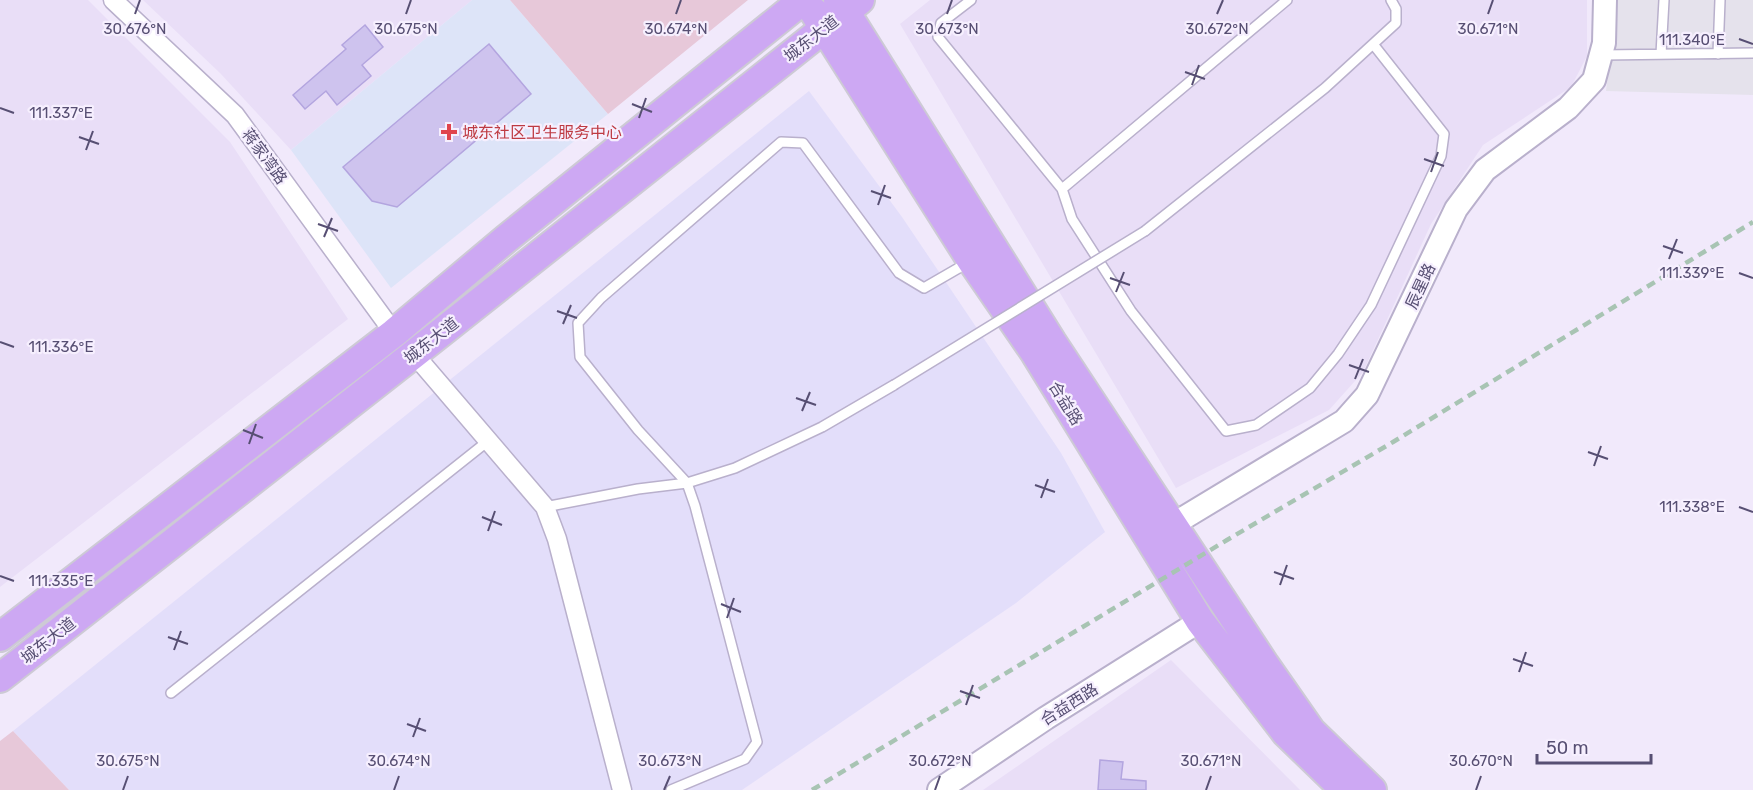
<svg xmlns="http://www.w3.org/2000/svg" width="1753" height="790" viewBox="0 0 1753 790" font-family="Rubik,'Noto Sans SC',sans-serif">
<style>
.residential{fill:#e9def7}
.commercial{fill:#e3defa}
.industrial{fill:#e5e2ec}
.medical{fill:#dde4f8}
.green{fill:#e7c8d9}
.building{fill:#cec3ee;stroke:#b3a5df;stroke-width:1.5}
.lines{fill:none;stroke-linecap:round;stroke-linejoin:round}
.service-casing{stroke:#b9b0cc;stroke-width:12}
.minor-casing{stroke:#b9b0cc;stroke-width:21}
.tertiary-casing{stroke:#b9b0cc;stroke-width:26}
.primary-casing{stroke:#cdcad5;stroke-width:32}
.service{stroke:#fff;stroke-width:9}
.minor{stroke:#fff;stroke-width:18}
.tertiary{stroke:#fff;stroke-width:22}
.primary{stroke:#cda8f3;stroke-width:28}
.rail{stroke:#a8c4b3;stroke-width:4.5;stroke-dasharray:9 6;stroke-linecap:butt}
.service-bridge-casing{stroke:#b9b0cc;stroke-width:12;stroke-linecap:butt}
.service-bridge{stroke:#fff;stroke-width:9}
.ticks{fill:none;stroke:#574f73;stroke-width:2}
.health-dot{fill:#e0444e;stroke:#f6effe;stroke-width:2}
.labels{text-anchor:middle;stroke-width:4.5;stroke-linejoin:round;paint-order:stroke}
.street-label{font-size:16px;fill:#574f73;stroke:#f6effe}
.health-label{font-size:16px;fill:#be3a42;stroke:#f6effe;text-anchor:start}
.ticks-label{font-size:15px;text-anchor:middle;fill:#574f73;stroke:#f6effe;stroke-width:4.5;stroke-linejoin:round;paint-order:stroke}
</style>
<rect width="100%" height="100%" fill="#f1e9fb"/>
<path class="residential" d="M 0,0 L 88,0 L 230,142 L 348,319 L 0,587 Z
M 143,0 L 472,0 L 291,150 L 220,73 Z
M 930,0 L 1587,0 L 1587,56 L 1571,87 L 1483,145 L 1431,224 L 1363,372 L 1329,410 L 1176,488 L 900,24 Z
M 1171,660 L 1300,790 L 983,790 Z"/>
<path class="commercial" d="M 809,91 L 902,217 L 1061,453 L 1105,532 L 1016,603 L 742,790 L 69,790 L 13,731 Z"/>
<path class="industrial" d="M 1617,0 L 1753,0 L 1753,95 L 1606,91 Z"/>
<path class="medical" d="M 472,0 L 510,0 L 608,114 L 391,288 L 291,150 Z"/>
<path class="green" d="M 510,0 L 748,0 L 608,114 Z
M 13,731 L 69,790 L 0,790 L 0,741 Z"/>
<path class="building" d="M 365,25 L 383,47 L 362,65 L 371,76 L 337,105 L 326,91 L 305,109 L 293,95 L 346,49 L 342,45 Z
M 489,44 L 531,94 L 397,207 L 372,201 L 343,167 Z
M 1100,760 L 1123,762 L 1121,779 L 1146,781 L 1146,790 L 1098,790 Z"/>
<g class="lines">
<g class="service-casing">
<path id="service" d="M 971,0 L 941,23 L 938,37 L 1062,189 L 1072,219 L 1131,311 L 1226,431 L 1256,425 L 1310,388 L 1338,354 L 1371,305 L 1441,156 L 1444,134 L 1373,44
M 1661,54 L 1664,0
M 1718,54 L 1720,0
M 1603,55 L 1753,53
M 1062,189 L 1287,0
M 1145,231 L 1325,88 L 1396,23 L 1396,9 L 1391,0
M 545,507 L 638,489 L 687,483 L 735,468 L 822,427 L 894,385
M 171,693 L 488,441
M 671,790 L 745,759 L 757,742 L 695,506 L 687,483 L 638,430 L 580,357 L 578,323 L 601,298 L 781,142 L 803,143 L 899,273 L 924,288 L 969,262"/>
</g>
<g class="minor-casing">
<path id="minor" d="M 113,0 L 235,115 L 394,333
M 414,354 L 545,507 L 557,539 L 622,790"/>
</g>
<g class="tertiary-casing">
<path id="tertiary" d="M 1172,525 L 1344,421 L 1367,395 L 1456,209 L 1485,170 L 1568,108 L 1594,80 L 1604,43 L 1605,0
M 939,790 L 1046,718 L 1200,621"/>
</g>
<g class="primary-casing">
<path id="primary" d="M 838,0 L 1052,342 L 1265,665 L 1311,731 L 1372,790
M 814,12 L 971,260 L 1035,353 L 1200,621 L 1286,733 L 1345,790
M 0,637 L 394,333 L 506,239 L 803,0
M 0,678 L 414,354 L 860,0"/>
</g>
<use href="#service" class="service"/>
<use href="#minor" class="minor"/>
<use href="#tertiary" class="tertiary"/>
<use href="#primary" class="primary"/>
<path class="rail" d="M 812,790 L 1227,540 L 1393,442 L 1753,222"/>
<g class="service-bridge-casing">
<path id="service-bridge" d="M 894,385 L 1145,231"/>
</g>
<use href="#service-bridge" class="service-bridge"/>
</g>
<path class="ticks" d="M 135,14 L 140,0M 406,14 L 411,0M 676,14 L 681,0M 947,14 L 952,0M 1217,14 L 1223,0M 1488,14 L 1493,0M 1739,39 L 1753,44M 1185,72 L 1205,79M 1192,85 L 1199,65M 632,104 L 652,112M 0,108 L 14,113M 639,118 L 646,98M 79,137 L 99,144M 86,150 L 93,131M 1424,159 L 1444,166M 1431,172 L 1438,152M 871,191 L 891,198M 878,205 L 885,185M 318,224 L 338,231M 324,237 L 332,218M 1663,246 L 1683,253M 1669,259 L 1677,239M 1739,273 L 1753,278M 1110,278 L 1130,285M 1116,292 L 1124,272M 557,311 L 577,318M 563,324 L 571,305M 0,342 L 14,347M 1349,365 L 1369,372M 1355,379 L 1363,359M 796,398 L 816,405M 802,411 L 810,392M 243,430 L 263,438M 249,444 L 256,424M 1588,452 L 1608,459M 1594,466 L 1601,446M 1035,485 L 1055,492M 1041,498 L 1048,479M 1739,507 L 1753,512M 482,517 L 502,525M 488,531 L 495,511M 1274,572 L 1294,579M 0,576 L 14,581M 1280,585 L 1287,565M 721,604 L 741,612M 727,618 L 734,598M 168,637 L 188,644M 174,650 L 181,631M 1513,659 L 1533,666M 1519,672 L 1526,652M 960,691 L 980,698M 966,705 L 973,685M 407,724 L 426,731M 413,737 L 420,718M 123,790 L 128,776M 394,790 L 399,776M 664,790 L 670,776M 935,790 L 940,776M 1206,790 L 1211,776M 1476,790 L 1481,776"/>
<path class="health-dot" d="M446 123h6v6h6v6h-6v6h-6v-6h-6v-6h6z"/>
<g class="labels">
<g class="street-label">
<text transform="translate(811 38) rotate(-38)" y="6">城东大道</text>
<text transform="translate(265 156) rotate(54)" y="6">蒋家湾路</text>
<text transform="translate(1420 286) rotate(-65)" y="6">辰星路</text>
<text transform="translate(431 340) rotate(-38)" y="6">城东大道</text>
<text transform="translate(1066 403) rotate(58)" y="6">合益路</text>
<text transform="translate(48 640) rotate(-38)" y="6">城东大道</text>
<text transform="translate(1069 704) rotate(-32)" y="6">合益西路</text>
</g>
<g class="health-label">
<text x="462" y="138">城东社区卫生服务中心</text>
</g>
</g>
<g class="ticks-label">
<text x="135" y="34">30.676°N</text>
<text x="406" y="34">30.675°N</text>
<text x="676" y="34">30.674°N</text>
<text x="947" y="34">30.673°N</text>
<text x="1217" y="34">30.672°N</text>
<text x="1488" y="34">30.671°N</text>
<text x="1692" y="45">111.340°E</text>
<text x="61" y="118">111.337°E</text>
<text x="1692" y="278">111.339°E</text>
<text x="61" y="352">111.336°E</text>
<text x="1692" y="512">111.338°E</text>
<text x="61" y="586">111.335°E</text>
<text x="128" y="766">30.675°N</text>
<text x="399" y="766">30.674°N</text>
<text x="670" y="766">30.673°N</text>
<text x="940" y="766">30.672°N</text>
<text x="1211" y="766">30.671°N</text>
<text x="1481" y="766">30.670°N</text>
</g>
<path d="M1537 754v9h114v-9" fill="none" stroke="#574f73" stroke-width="3"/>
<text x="1546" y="754" font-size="18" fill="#574f73" stroke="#f6effe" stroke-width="4.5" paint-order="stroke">50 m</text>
</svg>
